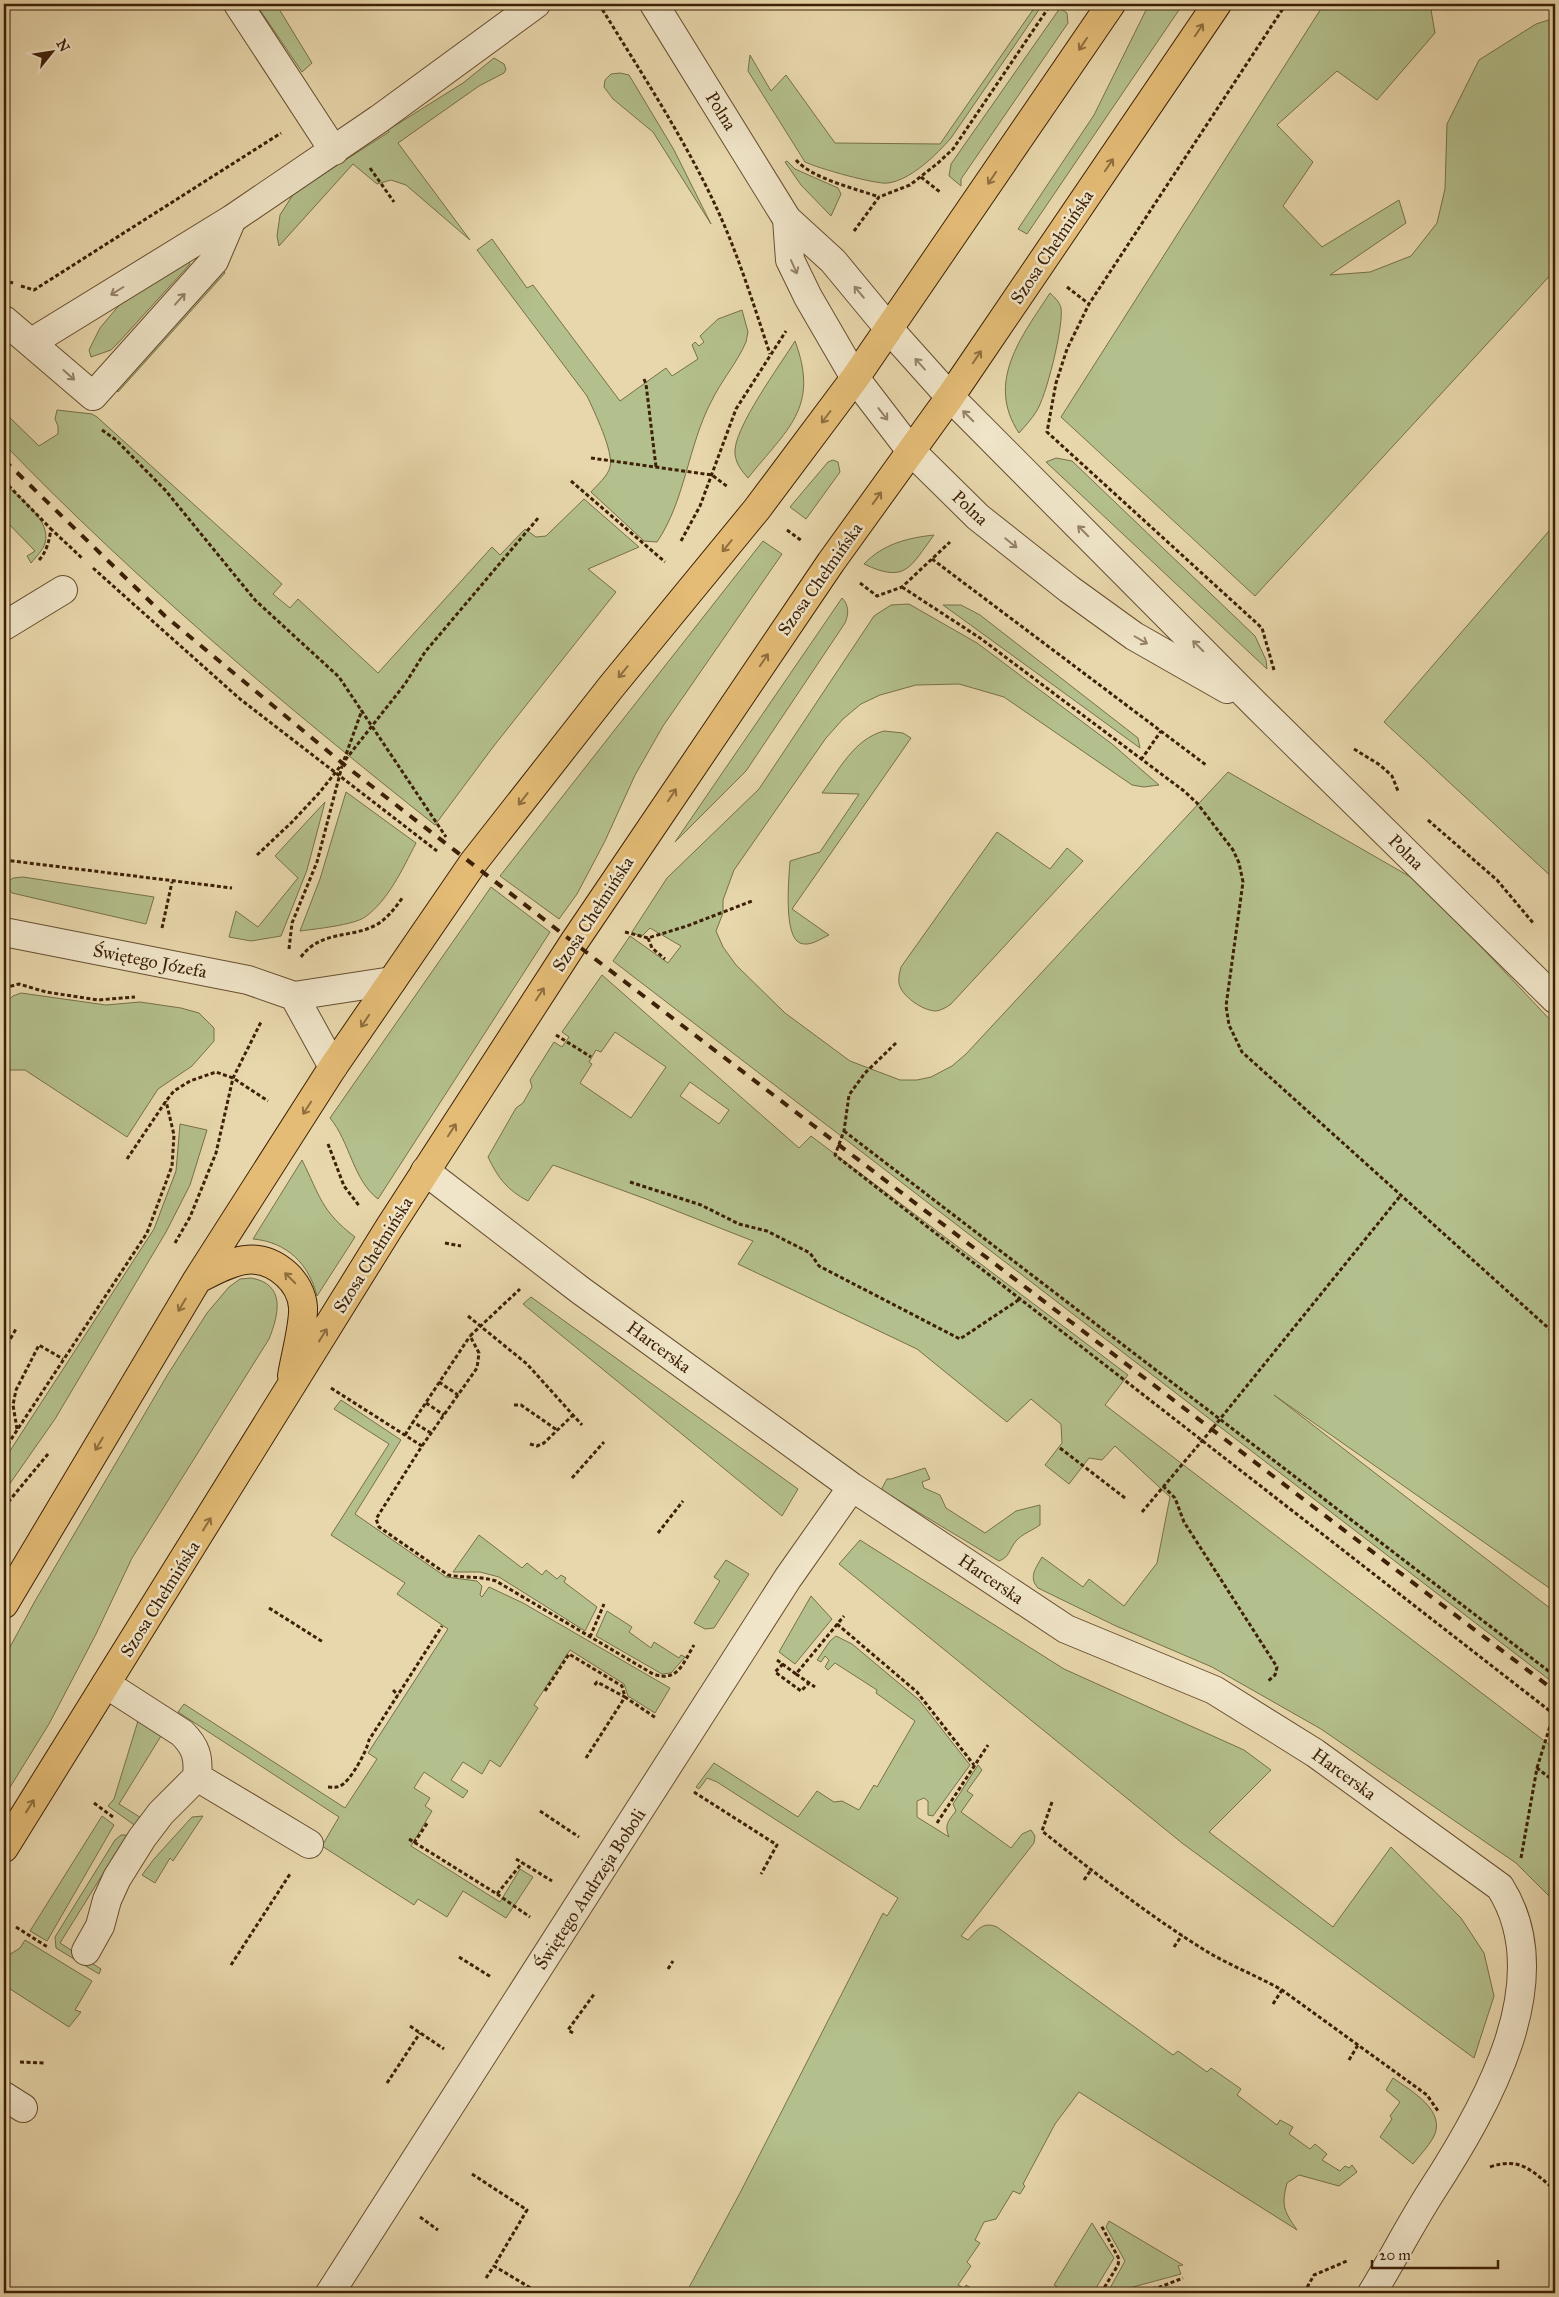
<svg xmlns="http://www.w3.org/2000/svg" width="1559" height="2297" viewBox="0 0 1559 2297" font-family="'IM FELL Great Primer',serif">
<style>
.green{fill:#b3bf8c;stroke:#787049;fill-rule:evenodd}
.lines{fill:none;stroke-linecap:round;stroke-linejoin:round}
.minor-casing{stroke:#684e30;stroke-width:30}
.major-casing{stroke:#3d2006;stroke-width:30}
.path{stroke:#3d2006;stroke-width:3;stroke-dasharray:4 2.5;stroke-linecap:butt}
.minor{stroke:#f0e5c9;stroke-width:28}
.major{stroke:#e4bc76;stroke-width:28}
.rail{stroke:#3d2006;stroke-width:4;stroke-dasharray:9 9;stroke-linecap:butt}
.oneway{stroke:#906e3e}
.oneway2{stroke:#968268}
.labels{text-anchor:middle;stroke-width:5;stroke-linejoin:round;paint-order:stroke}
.street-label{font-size:18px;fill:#3d2006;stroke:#f0e5c9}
</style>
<rect width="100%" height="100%" fill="#e8d7ac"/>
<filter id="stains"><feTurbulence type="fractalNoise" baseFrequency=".004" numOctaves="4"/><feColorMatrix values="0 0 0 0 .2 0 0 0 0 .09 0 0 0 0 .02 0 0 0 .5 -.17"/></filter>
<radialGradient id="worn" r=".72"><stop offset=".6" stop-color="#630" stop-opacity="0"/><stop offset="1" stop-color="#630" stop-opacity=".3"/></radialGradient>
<path class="green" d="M 256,4 L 276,4 L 312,63 L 302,72 Z
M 1037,4 L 1043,4 L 951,138 C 937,154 911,180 888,183 C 877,185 817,168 805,162 L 748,71 L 750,55 L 771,91 L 786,75 L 835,143 L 940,144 Z
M 1149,4 L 1183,4 L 1027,234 L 1018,229 L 1094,115 Z
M 1324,4 L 1430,4 L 1435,33 L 1377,100 L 1337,71 L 1277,125 L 1313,162 L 1283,206 L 1322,247 L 1399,200 L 1406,223 L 1330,275 L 1370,272 L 1411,256 L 1437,223 L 1445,189 L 1447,124 L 1479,60 L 1536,24 L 1555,18 L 1555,270 L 1255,596 L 1061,417 Z
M 1060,8 L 1067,13 L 1068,23 L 961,179 L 961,186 L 949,176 L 951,164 Z
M 494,58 L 504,64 L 506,69 L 504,73 L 479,86 L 398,143 L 470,240 L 406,185 L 391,180 L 377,184 L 353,164 L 279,246 L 277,236 L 280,215 L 294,193 L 389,132 L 388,130 L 463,83 Z
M 620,73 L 629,75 L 674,150 L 711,224 L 653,132 L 613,99 L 604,87 L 605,80 L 611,74 Z
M 787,161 L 795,169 L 838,188 L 841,194 L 831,216 L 801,185 L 785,162 Z
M 492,239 L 527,288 L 533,285 L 620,401 L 666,368 L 672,376 L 698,359 L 692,345 L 695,342 L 699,346 L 704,342 L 700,336 L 718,319 L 742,310 L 748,332 L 746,342 C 737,363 721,381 711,402 C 688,446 685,501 657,542 L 644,541 L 591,492 C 597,485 608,476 610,467 C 614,452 594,411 587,396 L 477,250 Z
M 188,260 L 190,264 L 118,343 L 111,350 L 91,357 L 89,350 L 100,328 L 121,303 Z
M 224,271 L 225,273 L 118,392 L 116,389 Z
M 1050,293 C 1055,298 1059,301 1061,308 C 1064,325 1046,398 1036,412 C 1031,420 1025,426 1019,433 C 985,382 1022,336 1050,293 Z
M 795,341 C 820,408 787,429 748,478 C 742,471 736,464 735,454 C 732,430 781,364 795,341 Z
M 57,410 L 92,414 L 97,417 L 282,584 L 273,594 L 290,608 L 298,599 L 378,673 L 492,547 L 500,555 L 525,529 L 536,537 L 546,536 L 584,499 L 639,547 L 588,569 L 616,592 L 493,747 L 435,825 C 285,706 137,582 4,444 L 4,412 L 39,446 L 58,434 L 58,426 L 55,419 Z
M 1056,458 L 1072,461 L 1255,636 L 1266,660 L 1267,669 L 1046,462 Z
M 833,460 L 838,462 L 840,472 L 806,519 L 790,507 L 828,462 Z
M 4,483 C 18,497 52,520 45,543 C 43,550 36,557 31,563 L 27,556 L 35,551 L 4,519 Z
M 1555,524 L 1555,880 L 1384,722 Z
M 934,535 C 910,567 906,584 864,564 C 883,544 907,538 934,535 Z
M 763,541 L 782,554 L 663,726 L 635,775 L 605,841 L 577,894 L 559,919 L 500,876 Z
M 842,598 C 849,605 849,614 845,623 L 746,771 L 675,842 Z
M 909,604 L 977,643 L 1112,744 L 1159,785 L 1144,787 L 1132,785 L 1004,697 L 959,684 L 916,685 L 880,695 L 861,704 L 843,719 L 826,738 L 734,870 L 723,900 L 723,913 L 716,931 L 723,947 L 736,965 L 785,1013 L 850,1061 L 900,1080 L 917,1080 L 931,1077 L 952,1066 L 966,1054 L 1228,772 L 1421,883 L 1555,1025 L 1555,1592 L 1274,1395 L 1555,1612 L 1555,1684 L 613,961 L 630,936 L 668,963 L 681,946 L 650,928 L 641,937 L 632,932 L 667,878 L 759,789 L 874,616 L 891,605 Z
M 943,605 L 961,605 L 980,615 L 1138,738 L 1140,748 Z
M 884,731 L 903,733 L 911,738 L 792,909 L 829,935 C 820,939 810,947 800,943 C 783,936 789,877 790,861 L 820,852 L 859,794 L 822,793 C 839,770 854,739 884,731 Z
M 346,792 L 416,843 C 403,868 388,901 365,917 C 354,925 315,929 300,931 L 320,879 Z
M 325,802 L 307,870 L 281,936 L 251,941 L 229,937 L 236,911 L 258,927 L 298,878 L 275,856 Z
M 997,832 L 1050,869 L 1067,848 L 1083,861 L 951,1004 C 947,1007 942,1010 936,1011 C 923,1011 901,996 899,983 C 898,977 900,972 901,967 Z
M 23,877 L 154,897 L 146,924 L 12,893 L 5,884 L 13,878 Z
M 491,887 L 550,932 L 378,1199 C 353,1180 350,1142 330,1118 Z
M 602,975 L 799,1148 L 811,1136 L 1128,1375 L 1105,1405 L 1555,1749 L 1555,1902 L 1516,1863 L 1321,1729 L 1212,1667 L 1116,1626 L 1038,1588 C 1028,1577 1036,1568 1042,1557 L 1083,1587 L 1089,1579 L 1124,1606 L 1157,1563 L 1170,1497 L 1115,1446 L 1102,1460 L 1089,1458 L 1069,1484 L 1045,1465 L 1062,1443 L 1061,1424 L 1031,1399 L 1007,1422 L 917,1349 L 738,1264 L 753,1241 L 646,1199 L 553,1165 L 528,1201 C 507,1190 498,1178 488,1157 L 516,1108 L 523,1103 L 532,1087 L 530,1080 L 554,1042 L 562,1047 L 569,1037 L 562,1032 ZM 615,1032 L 666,1067 L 631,1118 L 580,1083 L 592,1064 L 589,1062 L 596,1050 L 601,1052 ZM 690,1082 L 729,1110 L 719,1124 L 680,1096 Z
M 21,993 L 106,1005 L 140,1002 L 181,1008 L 199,1013 L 214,1028 L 214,1041 L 192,1066 L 158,1089 L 127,1137 L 25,1070 L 4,1070 L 4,1004 L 13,996 Z
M 180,1124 L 207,1130 L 190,1185 L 166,1232 L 55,1419 L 4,1492 L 4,1460 L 154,1229 L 176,1171 Z
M 302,1160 C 320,1196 321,1211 355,1237 L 317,1296 C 309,1264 287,1242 253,1239 Z
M 251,1278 C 286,1284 279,1314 269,1339 L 132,1558 L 96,1634 L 49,1724 L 4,1797 L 4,1658 L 35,1601 L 168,1374 L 207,1313 L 229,1287 L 240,1279 Z
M 531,1297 L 798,1489 L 782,1516 L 523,1304 Z
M 341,1400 L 401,1440 L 355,1514 L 446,1577 L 477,1581 L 482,1586 L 480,1595 L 482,1597 L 489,1587 L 523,1603 L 670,1688 L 655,1713 L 628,1696 L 624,1684 L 570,1650 L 534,1705 L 538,1708 L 500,1767 L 490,1760 L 482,1774 L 463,1762 L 451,1780 L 468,1791 L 463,1798 L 424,1772 L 414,1788 L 430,1798 L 425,1806 L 432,1811 L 411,1846 L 500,1902 L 520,1869 L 533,1877 L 506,1918 L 463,1891 L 447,1917 L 418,1899 L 414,1905 L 322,1846 L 339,1817 L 178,1712 L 184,1704 L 345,1808 L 377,1759 L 368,1753 L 448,1629 L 397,1594 L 405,1583 L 331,1535 L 389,1444 L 334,1409 Z
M 925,1468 L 930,1479 L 922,1482 L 924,1488 L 940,1495 L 946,1508 L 985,1533 L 1016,1511 L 1040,1505 L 1040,1525 C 1033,1530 1022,1534 1016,1541 C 1009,1549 1010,1557 999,1561 L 883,1491 L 882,1488 L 887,1479 L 891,1479 Z
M 479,1535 L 522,1568 L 527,1563 L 542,1575 L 546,1570 L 557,1579 L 561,1575 L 566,1578 L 564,1582 L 597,1607 L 585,1631 L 499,1577 L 480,1572 L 453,1572 Z
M 860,1540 L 1064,1669 L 1244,1750 L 1271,1770 L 1209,1832 L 1333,1927 L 1391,1847 L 1461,1918 L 1484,1953 L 1494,1996 L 1474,2058 L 1182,1843 L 839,1564 Z
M 726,1560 L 749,1574 L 714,1628 L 705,1629 L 694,1623 L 720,1581 L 714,1577 Z
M 811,1596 L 832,1619 L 795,1664 L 779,1652 Z
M 607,1611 L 632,1627 L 629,1632 L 651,1648 L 654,1642 L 679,1658 L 681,1655 L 685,1657 L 671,1673 L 662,1674 L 596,1636 Z
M 836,1636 L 852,1644 L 919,1700 L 970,1765 L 933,1816 L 928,1815 L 928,1801 L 924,1798 L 917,1801 L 917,1817 L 949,1837 C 944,1825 948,1821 956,1811 L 953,1804 L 978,1765 L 982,1770 L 967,1791 L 973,1795 L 961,1812 L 1011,1848 L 1022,1834 L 1031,1830 L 1035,1836 L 1034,1843 L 961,1936 L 968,1940 C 977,1930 983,1921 997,1927 L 1173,2055 L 1178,2051 L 1207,2072 L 1211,2068 L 1241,2089 L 1237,2095 L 1277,2125 L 1280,2120 L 1293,2127 L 1289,2134 L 1310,2149 L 1315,2144 L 1327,2154 L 1322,2160 L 1340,2171 L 1345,2166 L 1349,2168 L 1352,2165 L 1357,2172 L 1339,2186 L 1299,2175 L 1287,2183 C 1281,2206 1284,2211 1297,2230 L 1079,2092 L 1055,2124 L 1023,2184 L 1025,2186 L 1020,2194 L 1013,2191 L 996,2219 L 984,2222 L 975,2240 L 980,2243 L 967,2262 L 971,2266 L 958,2285 L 964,2288 L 966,2285 L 980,2293 L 686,2293 L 740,2193 L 883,1913 L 887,1916 L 898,1898 L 717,1782 L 707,1778 L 699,1789 L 696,1787 L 714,1763 L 798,1817 L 817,1791 L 834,1802 L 842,1801 L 859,1810 L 874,1785 L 877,1787 L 915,1721 L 876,1693 L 877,1690 L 835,1663 L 828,1670 L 825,1667 L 829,1660 L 825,1656 L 821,1662 L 817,1660 L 830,1641 Z
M 138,1721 L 161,1736 L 119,1804 L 146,1821 L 137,1827 L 108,1806 L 114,1799 Z
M 102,1816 L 114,1825 L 47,1941 L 30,1931 Z
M 203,1816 L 173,1861 L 170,1858 L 155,1883 L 142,1875 L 154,1859 L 192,1817 Z
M 121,1835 L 127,1835 L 60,1943 L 101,1969 L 99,1974 L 56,1948 L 55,1937 L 115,1840 Z
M 25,1940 L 92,1981 L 75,2010 L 81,2012 L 69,2027 L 4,1985 L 4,1958 L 20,1948 Z
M 1393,2078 C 1411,2091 1448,2111 1433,2138 C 1428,2147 1419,2156 1413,2164 L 1380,2137 L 1392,2119 L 1390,2116 L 1400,2102 L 1386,2090 Z
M 1109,2221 L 1183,2265 L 1178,2266 L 1181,2274 L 1111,2293 L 1109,2290 L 1125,2261 L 1106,2227 Z
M 1092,2223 L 1114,2258 L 1093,2293 L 1068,2293 L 1054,2285 Z"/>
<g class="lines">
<g class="minor-casing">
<path id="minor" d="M 238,4 L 334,151
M 654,4 L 787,219 L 833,261 L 890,330 L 950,397 L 1257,706 L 1555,999
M 787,219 L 790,260 L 808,297 L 855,378 L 911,451 L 978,517 L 1069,589 L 1134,636 L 1227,689
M 4,320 L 93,396 L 214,261 L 232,219
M 32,342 L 232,219 L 379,119 L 536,4
M 4,626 L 63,590
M 4,932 L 248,980 L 294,996 L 392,981
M 294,996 L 333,1067
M 425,1171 L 580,1290 L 852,1487 L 1066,1629 L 1214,1690 L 1315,1753 L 1500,1887 C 1559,1980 1487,2106 1431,2192 C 1410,2225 1392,2260 1372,2293
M 106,1684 L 182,1733 C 196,1747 199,1757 197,1777 L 309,1844
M 86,1951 L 100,1926 L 107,1900 L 117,1878 L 142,1838 L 161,1813 L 197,1777
M 4,2096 L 23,2108
M 330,2293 L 788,1578 L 852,1487"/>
</g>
<g class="major-casing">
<path id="major" d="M 198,1279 C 229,1263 256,1247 286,1274 C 295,1282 302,1294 303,1307 C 304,1325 295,1357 292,1376
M 4,1604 L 197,1280 L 333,1067 L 473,863 L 611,687 L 757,509 L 855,378 L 1111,4
M 4,1848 L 389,1228 L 574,942 L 831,562 L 950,397 L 1217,4"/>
</g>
<path class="path" d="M 599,4 C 640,71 685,139 718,211 C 739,257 754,306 770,354
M 796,160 C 813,179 854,188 879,197
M 370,168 L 394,202
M 921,177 L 940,192
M 854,231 L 879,197 L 910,185 L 938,163 L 953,149 L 1051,4
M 4,280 L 13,283
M 21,286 L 34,290 L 281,133
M 1067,287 L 1089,304
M 644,379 L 646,384 L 656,467
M 102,430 L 116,440 L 166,491 L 255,600 L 339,677 L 446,837
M 591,458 L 712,475 L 728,487
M 4,481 L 51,529
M 571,481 L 665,562
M 787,530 L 802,541
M 681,541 L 700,506 L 736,409 L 786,331
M 932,559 L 1206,765
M 39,560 C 47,551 49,541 51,529 L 83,559
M 93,568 L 240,699 L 437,851
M 860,583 L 877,596 L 902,587 L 950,542
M 902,587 L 980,638 L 1184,791 L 1197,803 L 1233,850 L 1239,863 L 1243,882 L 1226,1006 L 1229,1025 L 1242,1052 L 1555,1334
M 1274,670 L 1262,628 L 1047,432 L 1056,383 L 1067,349 L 1089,304 L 1286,4
M 1354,749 L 1380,765 L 1392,776 L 1398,791
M 344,760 L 362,710
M 1141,760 L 1161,731
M 1428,820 L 1497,880 L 1534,924
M 257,855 L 292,822 L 320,792 L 405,684 L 425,652 L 539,517
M 4,860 L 232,888
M 162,928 L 172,882
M 625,932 L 648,938 L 687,926 L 752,901
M 648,938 L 652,948 L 665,959
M 289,949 L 292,923 L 317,862 L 342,766
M 301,957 C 321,930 349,939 376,925 C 388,918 395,908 403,897
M 4,988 L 19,984 L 46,992 L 98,1000 L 135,997
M 556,1035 L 591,1057
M 896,1043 L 865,1073 L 849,1095 L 844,1131 L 835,1155 L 1555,1715
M 844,1131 L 1555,1676
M 328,1144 L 344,1186 L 360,1207
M 127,1159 L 166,1101 L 174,1091 L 190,1081 L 216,1072 L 233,1078 L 268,1101
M 630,1182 L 701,1205 L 739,1224 L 767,1231 L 810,1253 L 819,1266 L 960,1339 L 1020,1299
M 175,1243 L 190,1217 L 216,1153 L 233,1078 L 261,1022
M 445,1243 L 461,1246
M 468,1316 L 527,1364 L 582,1425
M 4,1350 L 16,1329
M 439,1382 L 458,1395
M 331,1388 L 422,1446 L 376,1519 L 379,1527 L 448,1575 C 464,1578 480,1576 496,1581 L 653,1674 C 678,1683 683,1663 694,1645
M 426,1403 L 444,1415
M 514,1405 L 521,1405 L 557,1430
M 17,1429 L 13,1405 L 16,1390 L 39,1345 L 63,1359
M 431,1433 L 413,1422 L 470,1336
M 405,1435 L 413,1422
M 530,1444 L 537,1446 L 544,1443 L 573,1415
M 422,1446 L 477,1368 L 479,1353 L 470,1336 L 520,1289
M 1060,1448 L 1125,1498
M 4,1450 L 147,1233 L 172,1166 L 174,1135 L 166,1101
M 572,1478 L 604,1442
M 1163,1486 L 1175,1498 L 1184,1522 L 1277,1667 L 1275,1675 L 1267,1682
M 4,1507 L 48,1454
M 1142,1512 L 1212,1429 L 1401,1195
M 658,1533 L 683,1501
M 269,1608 L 323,1642
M 837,1624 L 917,1692 L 974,1765
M 590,1637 L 604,1604
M 777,1660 L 796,1674 L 844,1616
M 783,1664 L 775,1672 L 801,1691 L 809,1683
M 796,1674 L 815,1687
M 393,1690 L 398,1695
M 545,1691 L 569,1654 L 622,1686 L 625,1697 L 656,1718
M 586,1758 L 625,1697 L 597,1682 L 593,1687
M 1537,1768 L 1555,1710
M 328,1787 C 333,1787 336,1788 340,1786 C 350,1782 367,1751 369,1740 L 442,1626
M 694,1792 L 777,1845 L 761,1874
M 1052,1802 L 1042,1831 C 1096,1874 1152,1918 1211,1954 C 1234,1967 1259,1977 1282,1990 L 1427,2095 L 1438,2111
M 94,1803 L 113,1817
M 540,1811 L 579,1837
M 937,1823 L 988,1745
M 409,1839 L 497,1894 L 522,1863
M 414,1843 L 428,1822
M 1521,1858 L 1537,1768 L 1555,1782
M 516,1859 L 552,1881
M 1084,1880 L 1091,1870
M 497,1894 L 530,1917
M 16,1927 L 49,1948
M 1174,1947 L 1182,1935
M 459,1957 L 491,1977
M 231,1965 L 290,1874
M 668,1969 L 673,1961
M 1273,2004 L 1282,1990
M 410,2026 L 444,2049
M 573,2033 L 568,2030 L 595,1993
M 1349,2060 L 1358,2045
M 20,2062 L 44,2063
M 387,2083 L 420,2033
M 1490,2167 C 1521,2156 1533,2172 1555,2190
M 472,2174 L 527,2210 L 494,2266 L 539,2293
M 420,2217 L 438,2230
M 486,2278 L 494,2266
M 1047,2289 L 1054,2293
M 1101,2293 L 1118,2265 L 1119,2259 L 1101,2225
M 1133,2293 L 1160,2287 L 1183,2278
M 1304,2293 L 1314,2275 L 1347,2261"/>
<use href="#minor" class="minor"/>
<use href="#major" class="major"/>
<path class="rail" d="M 4,460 L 165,616 L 347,767 L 599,962 L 1555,1691"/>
</g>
<defs><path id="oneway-shaft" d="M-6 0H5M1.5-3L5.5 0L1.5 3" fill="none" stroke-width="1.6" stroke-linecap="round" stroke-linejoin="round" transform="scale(1.25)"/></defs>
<g class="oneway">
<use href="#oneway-shaft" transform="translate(1199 30) rotate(-56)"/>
<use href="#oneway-shaft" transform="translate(1083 44) rotate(124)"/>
<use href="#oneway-shaft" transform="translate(1109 165) rotate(-56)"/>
<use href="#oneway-shaft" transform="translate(992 178) rotate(124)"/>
<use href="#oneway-shaft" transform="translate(977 357) rotate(-56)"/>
<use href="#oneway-shaft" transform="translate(826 417) rotate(127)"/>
<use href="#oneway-shaft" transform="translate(877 498) rotate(-54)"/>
<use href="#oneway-shaft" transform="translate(727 546) rotate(129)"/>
<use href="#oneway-shaft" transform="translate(764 660) rotate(-56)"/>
<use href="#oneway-shaft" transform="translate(623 672) rotate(129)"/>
<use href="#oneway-shaft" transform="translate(672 795) rotate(-56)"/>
<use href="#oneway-shaft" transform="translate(523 799) rotate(128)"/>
<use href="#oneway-shaft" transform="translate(540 994) rotate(-57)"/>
<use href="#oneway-shaft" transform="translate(365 1021) rotate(124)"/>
<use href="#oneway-shaft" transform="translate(307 1108) rotate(123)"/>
<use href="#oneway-shaft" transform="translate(452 1130) rotate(-57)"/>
<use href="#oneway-shaft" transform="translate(290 1278) rotate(-135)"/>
<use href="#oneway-shaft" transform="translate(182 1305) rotate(121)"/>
<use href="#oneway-shaft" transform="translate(323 1335) rotate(-58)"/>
<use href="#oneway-shaft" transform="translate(99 1444) rotate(121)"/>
<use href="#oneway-shaft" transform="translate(207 1524) rotate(-58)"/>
<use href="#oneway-shaft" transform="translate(30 1806) rotate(-58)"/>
</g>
<g class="oneway2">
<use href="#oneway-shaft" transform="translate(794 267) rotate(66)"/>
<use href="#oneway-shaft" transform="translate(117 291) rotate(148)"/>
<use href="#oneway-shaft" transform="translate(859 292) rotate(-130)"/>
<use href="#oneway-shaft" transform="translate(180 299) rotate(-48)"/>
<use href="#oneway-shaft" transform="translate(920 364) rotate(-132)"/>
<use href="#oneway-shaft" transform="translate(69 375) rotate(42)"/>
<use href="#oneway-shaft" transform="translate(883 414) rotate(52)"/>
<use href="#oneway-shaft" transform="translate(968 416) rotate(-135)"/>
<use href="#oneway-shaft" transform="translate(1083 531) rotate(-135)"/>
<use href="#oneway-shaft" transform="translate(1011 543) rotate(39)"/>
<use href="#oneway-shaft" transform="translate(1141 640) rotate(30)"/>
<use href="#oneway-shaft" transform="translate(1198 646) rotate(-135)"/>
</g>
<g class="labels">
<g class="street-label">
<text transform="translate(721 111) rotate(58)" y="6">Polna</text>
<text transform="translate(1052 247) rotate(-56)" y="6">Szosa Chełmińska</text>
<text transform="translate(970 508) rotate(43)" y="6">Polna</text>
<text transform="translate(820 579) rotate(-55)" y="6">Szosa Chełmińska</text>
<text transform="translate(1406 852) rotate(45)" y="6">Polna</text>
<text transform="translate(593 914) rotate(-57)" y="6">Szosa Chełmińska</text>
<text transform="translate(150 961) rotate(11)" y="6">Świętego Józefa</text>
<text transform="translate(373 1255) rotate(-58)" y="6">Szosa Chełmińska</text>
<text transform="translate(659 1347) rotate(36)" y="6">Harcerska</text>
<text transform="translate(991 1579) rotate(34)" y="6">Harcerska</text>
<text transform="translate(160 1599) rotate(-58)" y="6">Szosa Chełmińska</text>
<text transform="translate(1344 1774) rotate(36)" y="6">Harcerska</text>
<text transform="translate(590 1889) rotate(-57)" y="6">Świętego Andrzeja Boboli</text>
</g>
</g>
<rect width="1559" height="2297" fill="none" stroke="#e8d7ac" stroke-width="20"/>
<rect x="5" y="5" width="1549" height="2287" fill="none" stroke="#3d2006" stroke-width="2.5"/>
<rect x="10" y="10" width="1539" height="2277" fill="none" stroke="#3d2006"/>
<g transform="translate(52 52) rotate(60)" stroke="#f0e5c9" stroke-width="4" paint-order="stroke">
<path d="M0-4L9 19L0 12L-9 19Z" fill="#3d2006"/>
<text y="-8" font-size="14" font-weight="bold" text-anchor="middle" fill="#3d2006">N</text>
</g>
<path d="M1372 2260v8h126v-8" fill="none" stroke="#3d2006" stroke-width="2.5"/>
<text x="1379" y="2260" font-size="15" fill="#3d2006" stroke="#f0e5c9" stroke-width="4" paint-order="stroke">20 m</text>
<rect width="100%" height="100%" filter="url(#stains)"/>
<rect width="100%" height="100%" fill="url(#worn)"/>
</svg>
